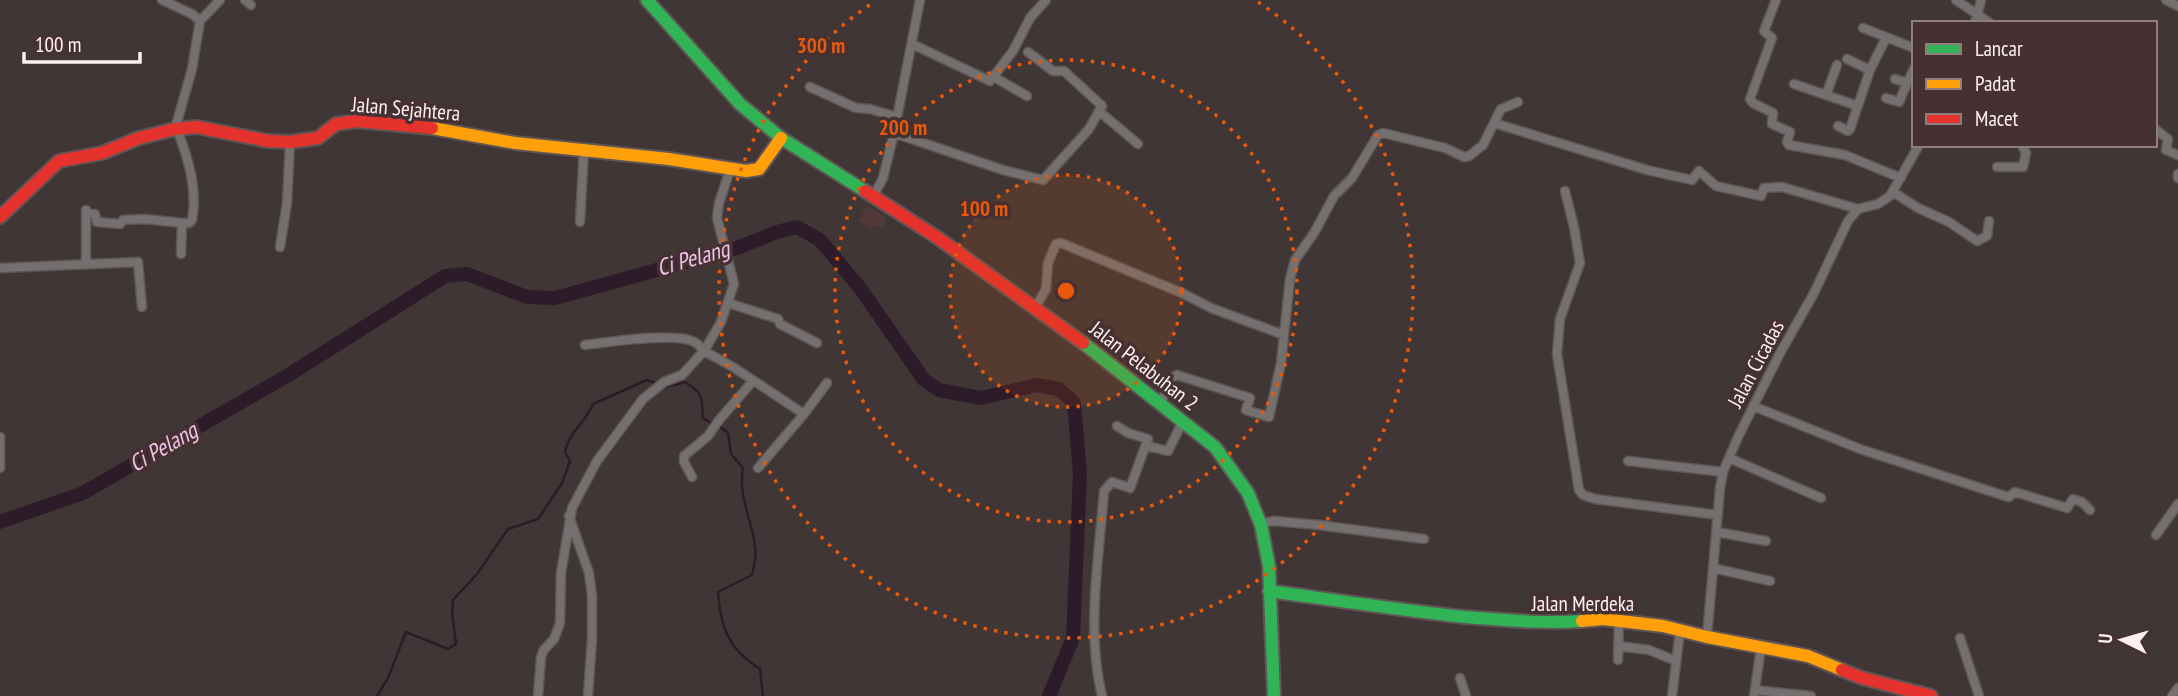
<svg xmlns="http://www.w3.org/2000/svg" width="2178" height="696" viewBox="0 0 2178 696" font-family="'PT Sans Narrow',sans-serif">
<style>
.built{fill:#513839}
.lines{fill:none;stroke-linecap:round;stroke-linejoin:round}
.stream{stroke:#2d1b29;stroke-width:2.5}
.river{stroke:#2d1b29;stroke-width:14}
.street-casing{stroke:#5f5555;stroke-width:11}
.fast-casing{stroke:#5f5555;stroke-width:16}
.slow-casing{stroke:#5f5555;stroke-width:16}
.jam-casing{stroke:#5f5555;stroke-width:16}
.street{stroke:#74706f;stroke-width:8}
.fast{stroke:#30b455;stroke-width:12}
.slow{stroke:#ff9f0a;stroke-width:12}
.jam{stroke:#e5322d;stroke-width:12}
.ring{fill:none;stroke:#e8590c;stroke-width:3.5;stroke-dasharray:3.5 7}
.labels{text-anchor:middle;stroke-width:7;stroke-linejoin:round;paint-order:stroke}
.street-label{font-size:21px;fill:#fff0f1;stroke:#463132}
.water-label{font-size:23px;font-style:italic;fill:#f0c2e8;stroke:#463132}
.centre{fill:#e8590c;stroke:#463132;stroke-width:3.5}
.ring-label{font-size:21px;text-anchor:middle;font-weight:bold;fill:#e8590c;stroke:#463132;stroke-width:7;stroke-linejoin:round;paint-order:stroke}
</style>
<rect width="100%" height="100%" fill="#413636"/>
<path class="built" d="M 868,206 L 887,218 L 882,228 L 874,225 L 870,228 L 858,220 Z"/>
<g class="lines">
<path class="stream" d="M 719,426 L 728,433 L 731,454 L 743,468 C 738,497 752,519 755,547 C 757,556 754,566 752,575 L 718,592 C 721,628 728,649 760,669 L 763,696
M 377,696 L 388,678 L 406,632 L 448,649 L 456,644 L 452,613 L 453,600 L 477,574 L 508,529 L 538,519 L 562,483 L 570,461 L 565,452 C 569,432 585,423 593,404 L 647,380 L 666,387 L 685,382 C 705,395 701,397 703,418 L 713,424"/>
<path class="river" d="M 0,522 L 83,493 L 287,376 L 445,276 L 467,274 L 527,297 L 555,298 L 737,248 L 777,232 L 797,227 L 820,240 L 860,288 L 924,380 L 939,390 L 981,398 L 1037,385 L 1059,389 L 1074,403 L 1080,474 L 1073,638 L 1049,696"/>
<g class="street-casing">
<path id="street" d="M 162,0 L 192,14 L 200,21 L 192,69 L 175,129
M 245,0 L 251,5
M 1776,0 L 1764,31 L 1772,38 L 1750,99 L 1753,103 L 1773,113 L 1772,124 L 1790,132 L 1787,142 L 1789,145 L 1845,155 L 1901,178
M 1956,0 L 1990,23
M 2166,0 L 2178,6
M 200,21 L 220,0
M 1975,23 L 1981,0
M 1863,28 L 1914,48
M 912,44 L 990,81 L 1013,51 L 1030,18 L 1046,0
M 1847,59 L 1870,70
M 994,77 L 1027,96
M 1895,79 L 1907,83 L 1914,69
M 1794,84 L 1858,106
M 810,87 L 856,108 L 870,109 L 897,117
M 1826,95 L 1837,65
M 1886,98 L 1899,102 L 1907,83
M 1100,112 L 1138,144
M 1494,123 L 1647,170 L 1692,180 L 1699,171 L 1716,186 L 1761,196 L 1764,188 L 1782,187 L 1858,209
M 1838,126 L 1848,131 L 1850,129 L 1870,70 L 1886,38
M 177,129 C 188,158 198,190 192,220 L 189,223 L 182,223 L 181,254
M 2155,129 L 2168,139 L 2166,150 L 2178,155
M 894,133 L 1003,170 L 1043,180 L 1089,129 L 1102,106 L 1064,71 L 1053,71 L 1028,52
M 1997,167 L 2023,167 L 2026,153 L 2022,145
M 730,170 L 719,203 L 717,218 L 734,284 L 721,322 L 704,351 L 733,367 L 804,414 L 827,383
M 2178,174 L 2178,178
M 1565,191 L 1574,227 L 1580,263 L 1560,319 L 1557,354 L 1579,490 L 1583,495 L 1595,499 L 1718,515
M 1893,192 L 1918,208 L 1949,222 L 1977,241 L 1987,236 L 1989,221
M 873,197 L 883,178 L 894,133 L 920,0
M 86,210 L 86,263
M 86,213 L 95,214 L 97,222 L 120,224 L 123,220 L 145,219 L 182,223
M 580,222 L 584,150
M 280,247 L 287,203 L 290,142
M 0,268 L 138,262 L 142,307
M 728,303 L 778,319 L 780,324 L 817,343
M 1035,308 L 1046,289 L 1048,263 L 1056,244 L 1061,243 L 1182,293 L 1211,308 L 1284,335
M 1161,403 L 1171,378 L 1177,375 L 1250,398 L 1246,410 L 1269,417 L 1281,363 L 1290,279 L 1295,260 L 1314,233 L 1334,196 L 1352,178 L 1378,135 L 1383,133 L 1445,148 L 1464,157 L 1469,156 L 1483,145 L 1501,109 L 1518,102
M 1753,406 L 1860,449 L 2005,496 L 2009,497 L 2015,492 L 2067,508 L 2073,499 L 2082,502 L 2090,510
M 0,437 L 0,468
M 1147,446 L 1168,451 L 1183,421
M 1729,458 L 1821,498
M 1628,461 L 1723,472
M 758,468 L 804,414
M 692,477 L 684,462 L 684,456 L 708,436 L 719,420 L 753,381
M 569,516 L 589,573 L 592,596 L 592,639 L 588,696
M 1261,523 L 1274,521 L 1319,525 L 1424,539
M 1717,532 L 1766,541
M 2156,535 L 2178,504
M 1713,568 L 1770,581
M 1707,637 L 1720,488 L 1723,472 L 1738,437 L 1779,355 L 1814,293 L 1848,221 L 1858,209 L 1878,204 L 1890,196 L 1919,145
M 1960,638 L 1979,696
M 1619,646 L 1649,650 L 1676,661
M 1618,660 L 1619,621
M 1460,678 L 1466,696
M 1755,690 L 1811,696
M 538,696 L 541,658 L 543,651 L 554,639 L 560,623 L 561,573 L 572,508 L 597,461 L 643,399 L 664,382 L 682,375 L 704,351 C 701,349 700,345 696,343 C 679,331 608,342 585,345
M 1102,696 C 1086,630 1099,558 1104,491 L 1112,482 L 1130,488 L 1148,439 L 1128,433 L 1117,426
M 1672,696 L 1680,631
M 1754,696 L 1761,648
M 2172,696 L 2178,688"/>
</g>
<g class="fast-casing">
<path id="fast" d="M 647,0 L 740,104 L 781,138 L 865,191
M 1083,343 L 1215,447 L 1248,493 L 1261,525 L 1269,566 L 1274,696
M 1269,591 C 1334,600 1400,610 1465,617 C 1505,620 1543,624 1582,621"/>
</g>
<g class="slow-casing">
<path id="slow" d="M 432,128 L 515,143 L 669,159 L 746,171 L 759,169 L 781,138
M 1582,621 L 1603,619 L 1663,626 L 1707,637 L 1808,656 L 1842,670"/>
</g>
<g class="jam-casing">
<path id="jam" d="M 865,191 L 938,238 L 1083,343
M 0,217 L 59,161 L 102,153 L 139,138 L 175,129 L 197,127 L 268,141 L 290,142 L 318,138 L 336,124 L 357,121 L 432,128
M 1842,670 L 1862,678 L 1931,696"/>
</g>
<use href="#street" class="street"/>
<use href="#fast" class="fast"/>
<use href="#slow" class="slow"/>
<use href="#jam" class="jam"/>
</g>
<circle cx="1066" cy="291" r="116" fill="#e8590c" fill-opacity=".12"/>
<g class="ring">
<circle cx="1066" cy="291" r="116"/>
<circle cx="1066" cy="291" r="231"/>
<path d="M1258 2A347 347 0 1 1 874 2"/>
</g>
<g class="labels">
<g class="street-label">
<text transform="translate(406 109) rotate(5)" y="7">Jalan Sejahtera</text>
<text transform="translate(1756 364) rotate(-62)" y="7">Jalan Cicadas</text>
<text transform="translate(1144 366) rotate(38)" y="7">Jalan Pelabuhan 2</text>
<text x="1583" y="611">Jalan Merdeka</text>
</g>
<g class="water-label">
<text transform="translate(693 258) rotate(-16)" y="8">Ci Pelang</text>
<text transform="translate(163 447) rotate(-30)" y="8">Ci Pelang</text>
</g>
</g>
<circle cx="1066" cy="291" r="10" class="centre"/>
<g class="ring-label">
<text x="821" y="53">300 m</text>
<text x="903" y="135">200 m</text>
<text x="984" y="216">100 m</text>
</g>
<rect x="1912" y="21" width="245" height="126" fill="#463132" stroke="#907d7e" stroke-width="2"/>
<rect x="1926" y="44" width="35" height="10" fill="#30b455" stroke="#907d7e" stroke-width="2"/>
<text x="1975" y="56" font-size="21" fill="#fff0f1">Lancar</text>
<rect x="1926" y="79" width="35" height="10" fill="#ff9f0a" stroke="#907d7e" stroke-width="2"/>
<text x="1975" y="91" font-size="21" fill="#fff0f1">Padat</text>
<rect x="1926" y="114" width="35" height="10" fill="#e5322d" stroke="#907d7e" stroke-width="2"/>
<text x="1975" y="126" font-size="21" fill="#fff0f1">Macet</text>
<g transform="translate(2122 640) rotate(275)" stroke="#463132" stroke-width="5" paint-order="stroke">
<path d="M0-5L12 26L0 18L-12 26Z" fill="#fff0f1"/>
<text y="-10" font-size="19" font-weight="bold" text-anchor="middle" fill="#fff0f1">U</text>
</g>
<path d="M24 52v10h116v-10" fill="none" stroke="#fff0f1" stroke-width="3.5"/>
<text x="35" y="52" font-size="21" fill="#fff0f1" stroke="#463132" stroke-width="5" paint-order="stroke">100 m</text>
</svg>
